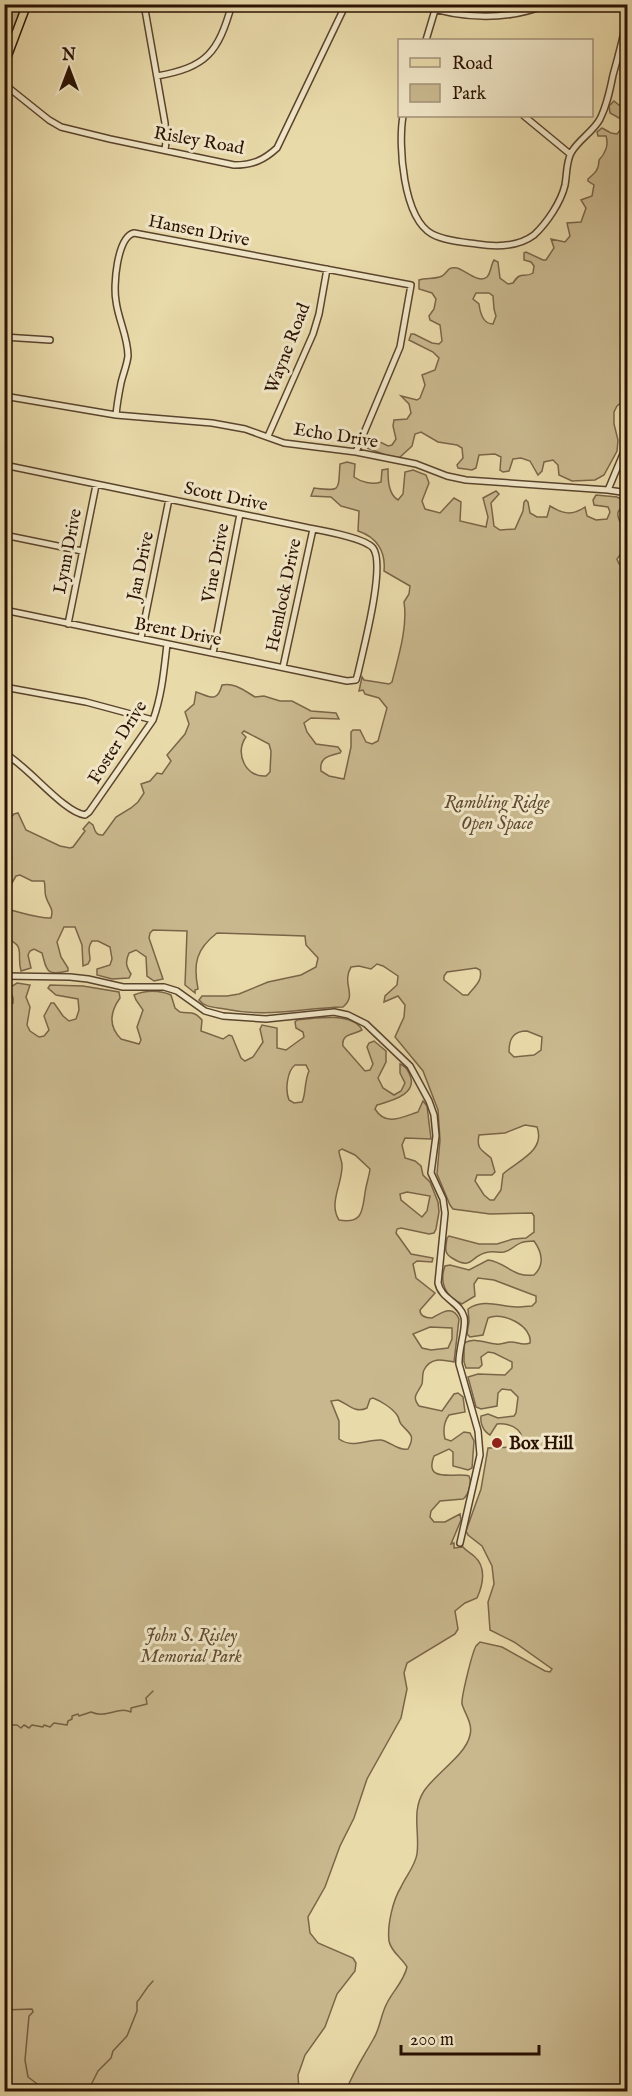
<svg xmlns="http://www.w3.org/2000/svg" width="632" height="2096" viewBox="0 0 632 2096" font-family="'IM FELL English',serif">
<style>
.green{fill:#c9b88e;stroke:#7a6548;stroke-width:1.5;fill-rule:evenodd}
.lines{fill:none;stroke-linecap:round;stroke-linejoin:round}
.stream{stroke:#766145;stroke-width:1.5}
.minor-casing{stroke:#5a442d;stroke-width:8}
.major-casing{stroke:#2b1203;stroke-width:10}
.minor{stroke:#f1e7c8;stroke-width:5}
.major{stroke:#e9daaa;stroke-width:7}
.poi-dot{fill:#8f2418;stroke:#f1e7c8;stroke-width:2}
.labels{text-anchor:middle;stroke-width:6;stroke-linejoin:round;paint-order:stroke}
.street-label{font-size:18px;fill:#2b1203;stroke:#f1e7c8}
.park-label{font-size:18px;font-style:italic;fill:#624c34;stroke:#f1e7c8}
.poi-label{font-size:18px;font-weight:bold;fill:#2b1203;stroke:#f1e7c8;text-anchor:start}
</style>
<rect width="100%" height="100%" fill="#e9daaa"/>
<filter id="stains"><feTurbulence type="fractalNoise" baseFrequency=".00333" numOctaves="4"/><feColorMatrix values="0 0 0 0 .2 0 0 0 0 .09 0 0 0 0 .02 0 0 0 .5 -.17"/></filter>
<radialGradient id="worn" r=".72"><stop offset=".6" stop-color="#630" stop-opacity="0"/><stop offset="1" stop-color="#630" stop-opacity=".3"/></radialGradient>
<path class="green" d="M 6,5 L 23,5 L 7,48 L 5,49 L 4,10 Z
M 614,101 L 619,105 L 627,106 L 628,339 C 618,355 632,371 622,388 L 626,399 L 617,406 L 614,412 L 614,424 L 618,440 L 617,451 L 604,475 L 595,480 L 572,481 L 559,475 L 558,465 L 553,460 L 544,462 L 542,471 L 538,475 L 530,461 L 521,458 L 513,459 L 509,471 L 503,472 L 500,470 L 501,457 L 495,454 L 479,455 L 476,468 L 472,470 L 458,468 L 457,465 L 463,458 L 462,448 L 457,445 L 438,442 L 421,432 L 415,434 L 412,446 L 399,458 L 391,457 L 367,448 L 366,441 L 370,437 L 388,446 L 392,445 L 396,439 L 393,426 L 394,420 L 407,419 L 411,413 L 409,404 L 401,396 L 417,400 L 420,398 L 425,385 L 422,375 L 435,370 L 439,358 L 433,352 L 409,340 L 411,334 L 414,334 L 432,343 L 439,344 L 442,341 L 440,325 L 430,320 L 429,316 L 434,309 L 436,299 L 432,293 L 419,289 L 419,280 C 426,277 434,280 442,276 C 448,273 447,266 457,268 C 465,270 479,284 487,277 C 491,273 491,264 494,260 L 498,262 L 500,278 L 508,284 L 513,283 C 521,270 524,279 533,273 L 534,266 L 531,262 L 524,260 L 524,253 L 526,252 L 543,260 L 546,260 L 554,248 L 551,239 L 565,242 L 570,236 L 567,223 L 581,222 L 586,208 L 581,200 L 592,196 L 594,185 L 588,181 L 588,179 C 595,173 599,170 599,160 C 605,154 609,145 606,136 L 598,136 L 597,132 L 602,128 L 611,133 L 617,134 L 622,128 L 621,119 L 610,113 L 609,106 ZM 476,293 L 489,293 L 493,296 L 494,309 L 496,316 L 493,324 C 483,324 480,312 479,304 L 473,299 Z
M 347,462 L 355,464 L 354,477 C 361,482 372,485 381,482 L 382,470 L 388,469 C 388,479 388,494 398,500 L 403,494 L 405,472 L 413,470 L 426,475 L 429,483 L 422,501 L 425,509 L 440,513 L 454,498 L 461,502 L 460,521 L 486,527 L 488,517 L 483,498 L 496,491 L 499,494 L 491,503 L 494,526 L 500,530 L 515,529 L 523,511 L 524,502 L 526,500 L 528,502 L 530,513 L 537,517 L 547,517 L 550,506 C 563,514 572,516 585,507 L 587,516 L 596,520 L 607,519 L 610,512 L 608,507 L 594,505 L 593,500 L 596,495 L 617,497 L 624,501 C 622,512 614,508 620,522 L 627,524 L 627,553 L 620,555 L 617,559 L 619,564 L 628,567 L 627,2091 L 346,2091 C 353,2072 364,2056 374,2038 C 380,2028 381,2014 387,2003 C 393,1991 404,1981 407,1967 C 402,1958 391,1952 389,1941 C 387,1925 393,1900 401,1887 C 406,1876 415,1866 417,1854 C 420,1833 411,1811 424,1791 C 436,1773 466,1755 470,1735 C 473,1724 465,1714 462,1704 C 461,1698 472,1653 476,1646 L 480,1642 L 502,1647 L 545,1671 L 550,1672 L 552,1669 L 514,1642 L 490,1630 L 488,1602 L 494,1584 L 492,1566 L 482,1546 L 468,1535 L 466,1531 L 481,1489 L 488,1448 L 516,1447 C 531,1433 511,1422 497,1424 L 490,1435 C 483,1431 480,1423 481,1416 L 488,1414 L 498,1418 L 514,1416 L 516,1413 L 518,1397 L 511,1390 L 502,1389 L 498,1393 L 497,1406 L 481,1409 L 476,1407 L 468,1377 L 478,1374 L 505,1375 L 512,1368 L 512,1362 L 494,1353 L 488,1352 L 481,1357 L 482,1365 L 479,1368 L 466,1368 L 464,1362 L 464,1343 C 475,1337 485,1343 496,1344 C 502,1345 506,1342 511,1342 C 518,1342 522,1346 530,1343 C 533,1326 502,1311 488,1318 L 483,1335 L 470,1337 L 467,1334 L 469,1321 L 468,1309 C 484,1298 501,1307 517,1307 C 522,1307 527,1306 532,1306 L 536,1302 L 536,1296 L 494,1280 L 478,1278 L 474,1284 L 475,1296 L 462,1304 C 445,1297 439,1282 445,1266 L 450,1265 L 469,1270 L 488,1260 C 506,1262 513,1278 534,1275 C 545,1265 542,1252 534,1241 C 514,1241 516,1249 504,1252 C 499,1253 494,1251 489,1252 C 470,1254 474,1272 452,1258 C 443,1253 446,1247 447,1238 L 449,1236 L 479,1244 L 497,1244 L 513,1239 L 526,1238 L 534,1232 L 534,1216 L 532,1213 L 490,1214 L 453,1209 L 450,1205 L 437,1174 L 440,1140 L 438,1110 L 423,1071 L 395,1037 L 404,1017 L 405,1005 L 398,996 L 384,1002 L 385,996 L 397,985 L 398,976 L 383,966 L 377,964 L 371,969 L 359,966 L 351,967 C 341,984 358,995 343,1007 C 301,1008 266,1018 225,1009 C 215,1007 205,1008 199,1000 L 202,996 L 227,996 L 239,994 L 268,982 L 301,975 L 316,967 L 318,958 L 306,945 L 305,936 L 217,933 C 196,949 193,964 198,989 L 195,990 L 195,993 L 185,985 L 187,931 L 153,930 L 150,933 L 149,938 L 163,979 L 154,981 L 147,976 L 146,957 L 136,950 L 129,953 C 125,962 126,966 131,974 L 129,978 L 112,979 L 97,975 L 97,969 L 110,965 L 112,959 L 110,947 L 98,941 L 92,941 C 87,948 90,953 90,960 L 88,964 L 83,966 L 82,945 L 75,927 L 64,927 L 57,942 L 61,957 L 68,968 L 68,971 C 46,976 47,971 42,953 L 34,949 L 30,951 L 28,955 L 31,968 L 21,971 C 16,954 27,946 5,938 L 5,909 C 18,911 39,919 51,918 C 54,908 49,907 46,897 C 44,892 46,886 44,881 L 32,881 L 20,875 L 16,876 L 5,895 L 5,871 L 12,858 L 5,848 L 5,824 L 14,814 L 18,813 L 26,830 L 60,846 L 70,848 L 73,847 L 85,831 L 83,829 L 89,822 L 93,825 C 95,831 96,836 103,835 L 116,817 L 131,808 L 138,802 L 144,793 L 141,784 L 150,781 L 157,773 L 162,774 L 171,761 L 167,755 L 185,734 L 189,724 L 185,712 L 194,704 L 196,692 C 209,696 217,704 222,685 C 234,682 245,691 255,697 L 264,696 L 280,701 L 292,701 L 311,711 L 336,713 L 339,719 L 311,718 L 304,723 L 307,732 L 316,744 L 338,747 L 341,751 L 340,753 C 329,756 319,757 321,771 L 329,776 L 344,779 L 351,747 L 351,732 L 353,730 L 360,730 L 366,742 L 372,744 L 378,741 L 387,708 L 379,698 L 365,694 L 363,690 L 359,691 L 362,677 L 364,680 L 389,684 L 392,682 C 398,658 408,627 404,602 L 409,594 L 410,586 L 384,571 C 386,552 377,537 358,531 L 359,511 L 341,506 L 331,497 L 311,496 L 314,488 C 341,491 338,492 340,464 ZM 244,731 L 269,744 L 271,751 L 270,772 L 266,776 C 246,778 234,753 246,737 L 242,733 ZM 476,968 L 480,970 C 483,981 474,987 468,995 L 463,995 L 444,980 L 444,976 L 447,972 ZM 527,1031 L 542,1037 L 541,1050 L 534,1055 L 514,1057 L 509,1052 C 509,1039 513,1031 527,1031 ZM 525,1125 L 537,1127 C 546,1151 517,1161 503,1174 L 501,1190 L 494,1200 L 490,1200 L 484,1195 L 475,1181 L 477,1175 L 492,1175 L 495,1172 L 491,1158 C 482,1150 476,1149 479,1135 L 505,1133 Z
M 17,983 L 30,985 L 26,997 L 30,1007 L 27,1025 L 30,1031 L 39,1037 L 44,1036 L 49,1030 L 44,1016 L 51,1003 L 54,1003 L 63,1016 L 69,1021 L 76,1019 L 79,1010 L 78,999 L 56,995 L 48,988 L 50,985 L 83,986 L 119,992 L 120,998 C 110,1012 108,1026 121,1039 L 139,1044 L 141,1040 L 137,1027 L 143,1010 L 136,1000 L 134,995 C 145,990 160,990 171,995 L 175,1008 L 180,1012 C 191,1014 193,1010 202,1020 L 201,1031 L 223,1039 L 229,1035 L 232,1036 L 241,1058 L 245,1061 L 253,1057 L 263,1042 L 260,1029 L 262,1025 L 277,1028 L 277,1048 L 286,1050 L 304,1037 L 303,1032 L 296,1028 L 295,1022 L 297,1020 C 314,1018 353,1012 362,1030 C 354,1035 341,1033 343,1046 L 365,1071 L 370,1070 L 373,1064 L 367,1047 L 369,1043 L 374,1041 L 386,1051 L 386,1062 L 378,1078 L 383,1088 L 394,1095 L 401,1091 L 405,1083 L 400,1073 L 400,1064 C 405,1066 407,1068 409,1073 C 420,1094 391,1101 377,1105 L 375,1109 C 386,1127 402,1117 418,1112 L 423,1101 L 427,1106 L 431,1139 L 405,1138 L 402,1145 L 405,1158 L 415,1161 L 421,1166 L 423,1175 L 430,1182 L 438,1202 L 439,1212 L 436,1229 L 434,1233 L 429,1234 L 401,1228 L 397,1229 L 396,1233 L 411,1254 L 433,1258 L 432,1262 L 417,1261 L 413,1264 L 416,1278 L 435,1293 L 420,1310 C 420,1317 426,1318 432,1318 C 441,1313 453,1304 459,1319 L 454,1362 C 444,1360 431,1356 424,1370 C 422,1374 423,1380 422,1384 C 418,1393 411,1396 419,1406 L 442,1411 L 454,1394 L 458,1393 L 463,1397 L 465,1412 L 449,1415 C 444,1422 443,1431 445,1439 L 451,1441 L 464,1432 L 470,1433 L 474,1441 L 472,1468 L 468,1470 L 453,1466 L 453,1452 L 449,1449 L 434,1456 C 423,1484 456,1472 469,1476 C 472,1482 469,1495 463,1499 L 440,1501 L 431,1511 L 430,1517 L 434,1522 L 445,1522 L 460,1514 L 461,1520 L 451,1544 L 454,1543 L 454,1548 L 463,1547 C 466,1551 471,1553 474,1556 C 487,1567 483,1585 477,1598 L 465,1603 L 455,1611 L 458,1629 L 455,1634 L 407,1663 L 404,1673 L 407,1689 L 401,1718 L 367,1779 L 354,1818 L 340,1846 L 325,1887 L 308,1917 L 310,1933 L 318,1943 L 353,1958 L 356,1963 L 355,1971 L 337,1994 L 325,2027 L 305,2055 L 298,2075 L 299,2091 L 5,2091 L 4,1006 L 13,1003 L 13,998 L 9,988 ZM 295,1065 L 306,1065 L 309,1071 C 304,1082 306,1095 302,1102 L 294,1103 L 289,1100 C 285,1090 287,1071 295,1065 ZM 342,1149 L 355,1155 L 370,1169 C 369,1177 366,1185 365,1193 C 362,1211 363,1224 339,1220 C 328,1203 343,1183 342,1165 C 342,1160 339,1156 339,1151 ZM 407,1192 L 430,1196 L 427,1211 L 422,1217 L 401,1200 L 400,1194 ZM 430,1327 L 452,1328 L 452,1339 L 448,1348 L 431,1350 L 422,1348 L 413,1334 ZM 373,1398 C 381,1401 392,1408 397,1415 C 400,1419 398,1420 401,1424 C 409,1434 416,1434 408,1449 C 398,1451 391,1442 381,1440 C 367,1439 353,1449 339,1439 L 339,1421 L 331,1401 L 338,1400 C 348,1404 355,1414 367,1408 L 370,1399 Z"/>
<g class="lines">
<path class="stream" d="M 4,1725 L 17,1725 L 21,1728 L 24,1725 L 29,1728 L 32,1725 L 43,1727 L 44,1725 L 50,1727 L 54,1723 L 67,1725 L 68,1721 L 72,1719 L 72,1716 L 78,1714 L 79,1716 L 91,1712 C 107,1719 117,1706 131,1712 L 131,1708 L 147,1704 L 146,1698 L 153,1691
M 4,2010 L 32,2009 L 33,2012 L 29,2016 L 25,2060 L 28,2077 L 40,2086 L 52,2091 L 67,2092
M 84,2092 L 91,2085 L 98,2071 L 111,2058 L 113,2051 L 127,2036 L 137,2011 L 137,2002 C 144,1994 144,1990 153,1981
M 502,2092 L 502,2089 L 507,2085"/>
<g class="minor-casing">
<path id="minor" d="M 144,4 L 165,123 L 166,142 L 165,150
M 417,4 C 461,19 505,22 548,4
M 426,40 L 435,10
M 157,76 C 207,67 218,53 232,4
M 4,84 L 49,120 L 61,127 L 110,139 L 234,165 C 253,165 264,160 277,148 L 346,4
M 403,116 C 398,145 403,218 432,234 C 445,241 463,242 477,244 C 496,247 518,247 534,235 C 547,223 561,202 565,185 C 567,174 566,163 571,153 C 578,140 593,132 600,119 C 607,105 610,90 613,75 C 619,54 624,34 628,13
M 524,116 L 570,154
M 4,337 L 50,340
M 4,396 L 116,415 L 212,423 L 245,429 L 284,443 L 356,452 L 416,464 L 447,476 L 466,480 L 608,490 L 628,493
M 116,415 C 117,404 119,393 121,383 C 123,374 127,365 128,356 C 128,337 118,319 116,301 C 113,286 117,237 134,233 L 411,285 L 400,347 L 356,452
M 268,436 L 313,334 L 319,314 L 327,269
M 4,465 C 104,485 204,507 304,527 C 318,530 364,537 373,548 C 386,565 363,650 358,673 L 356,680 L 347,681 L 4,610
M 608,490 L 628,442
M 4,535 L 82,551
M 68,624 L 96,485
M 141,638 L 169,499
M 213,653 L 240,514
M 283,667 L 313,529
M 4,687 L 86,702 L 153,720
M 4,753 C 28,766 63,812 85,815 L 89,812 L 153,720 C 162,695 164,670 167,644
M 4,976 L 70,977 L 88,979 L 123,987 L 164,987 L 177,991 L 205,1011 L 223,1016 L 266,1019 L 334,1012 L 348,1015 L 366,1024 L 410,1066 L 429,1101 L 434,1115 L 436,1136 L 431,1173 L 443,1199 L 445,1213 L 438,1283 C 441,1299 460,1302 464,1317 C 467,1327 458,1350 459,1364 L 478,1431 L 480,1455 L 460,1543"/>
</g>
<g class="major-casing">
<path id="major" d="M 4,65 L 27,4"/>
</g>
<use href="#minor" class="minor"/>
<use href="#major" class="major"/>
</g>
<circle class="poi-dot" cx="497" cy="1443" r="6"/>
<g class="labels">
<g class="street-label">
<text transform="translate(199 140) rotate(10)" y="6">Risley Road</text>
<text transform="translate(199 230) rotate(11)" y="6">Hansen Drive</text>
<text transform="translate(287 348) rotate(-69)" y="6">Wayne Road</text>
<text transform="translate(336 435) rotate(9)" y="6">Echo Drive</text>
<text transform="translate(226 496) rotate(12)" y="6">Scott Drive</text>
<text transform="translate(67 551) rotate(-79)" y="6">Lynn Drive</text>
<text transform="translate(215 563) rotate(-79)" y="6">Vine Drive</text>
<text transform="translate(140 566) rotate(-78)" y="6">Jan Drive</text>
<text transform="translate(283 595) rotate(-78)" y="6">Hemlock Drive</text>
<text transform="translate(178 631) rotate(11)" y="6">Brent Drive</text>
<text transform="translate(117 742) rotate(-58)" y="6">Foster Drive</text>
</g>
<g class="park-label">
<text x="497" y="808">Rambling Ridge<tspan x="497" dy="21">Open Space</tspan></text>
<text x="191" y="1641">John S. Risley<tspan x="191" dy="21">Memorial Park</tspan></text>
</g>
<g class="poi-label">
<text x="509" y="1449">Box Hill</text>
</g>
</g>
<rect width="632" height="2096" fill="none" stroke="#e9daaa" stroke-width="24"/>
<rect x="6" y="6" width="620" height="2084" fill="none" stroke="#2b1203" stroke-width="3"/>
<rect x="12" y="12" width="608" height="2072" fill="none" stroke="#2b1203" stroke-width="1.5"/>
<rect x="398" y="39" width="195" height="78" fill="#f1e7c8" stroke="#a29279" stroke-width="1.5"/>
<rect x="410" y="58" width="30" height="9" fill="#e9daaa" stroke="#a29279" stroke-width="1.5"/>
<text x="452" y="69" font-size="18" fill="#2b1203">Road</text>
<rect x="410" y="84" width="30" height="18" fill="#c9b88e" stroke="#a29279" stroke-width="1.5"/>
<text x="452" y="99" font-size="18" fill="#2b1203">Park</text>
<g transform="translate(69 69)" stroke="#f1e7c8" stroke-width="4.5" paint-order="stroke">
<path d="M0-4.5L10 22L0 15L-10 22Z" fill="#2b1203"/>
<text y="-9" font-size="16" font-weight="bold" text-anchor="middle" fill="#2b1203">N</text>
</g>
<path d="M401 2045v9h138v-9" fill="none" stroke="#2b1203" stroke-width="3"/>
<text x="410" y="2045" font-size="18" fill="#2b1203" stroke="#f1e7c8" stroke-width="4.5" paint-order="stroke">200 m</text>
<rect width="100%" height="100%" filter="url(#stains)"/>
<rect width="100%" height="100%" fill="url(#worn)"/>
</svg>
